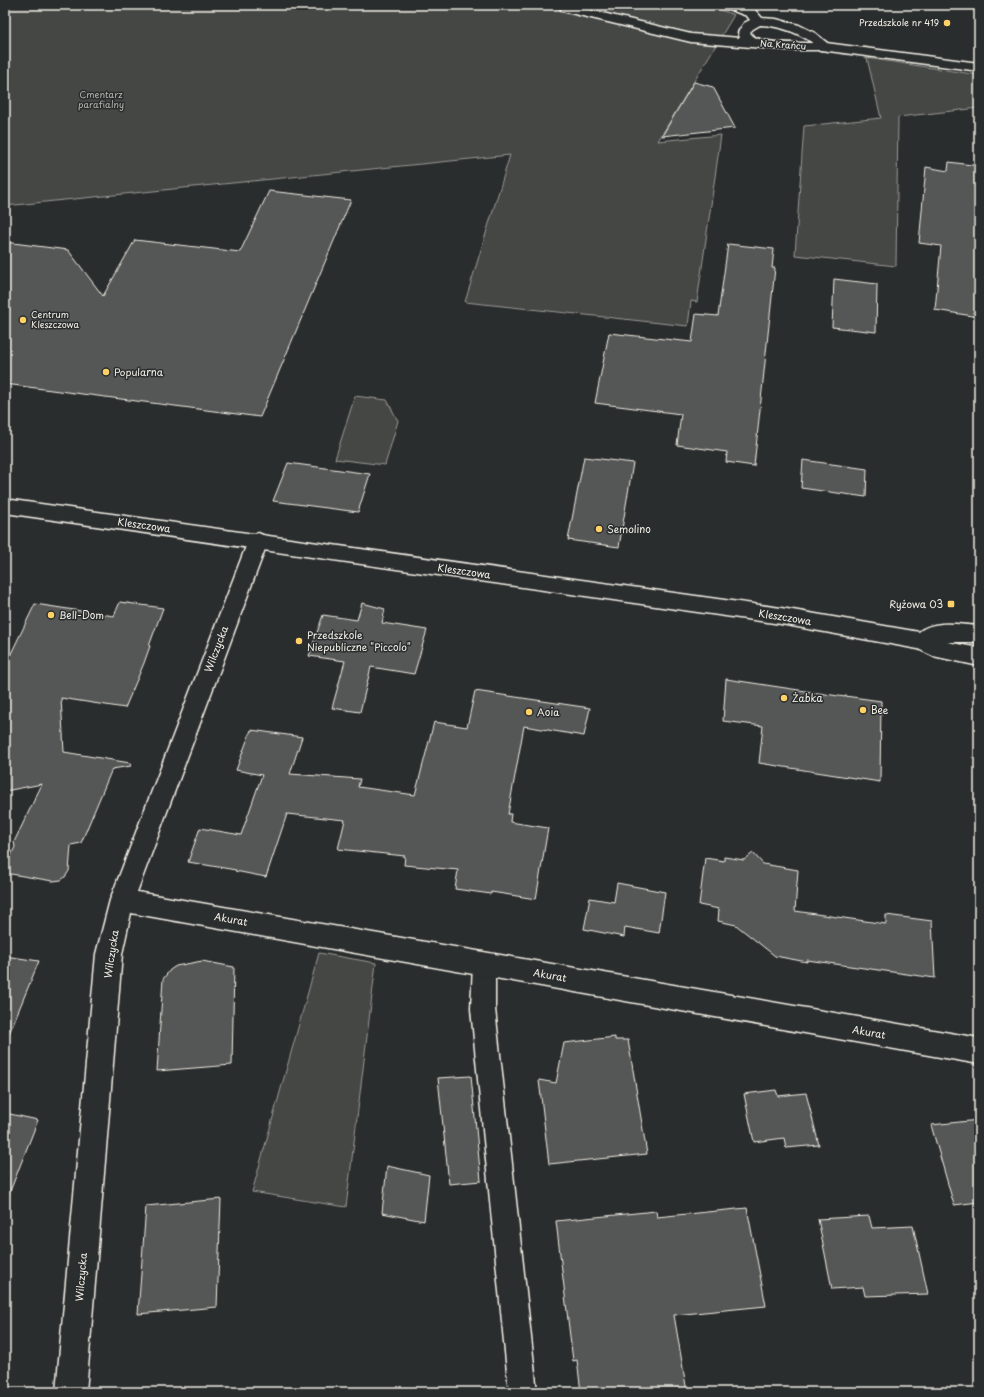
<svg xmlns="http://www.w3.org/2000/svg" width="984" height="1397" viewBox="0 0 984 1397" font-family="'Playpen Sans',sans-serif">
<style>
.green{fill:#444645;stroke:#9c9c96}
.building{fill:#555756;stroke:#f4f1e8}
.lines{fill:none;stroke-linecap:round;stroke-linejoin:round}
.lane-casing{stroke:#f4f1e8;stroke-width:3}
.street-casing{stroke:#f4f1e8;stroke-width:3}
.secondary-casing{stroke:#f4f1e8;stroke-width:3}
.lane{fill:#2a2d2e;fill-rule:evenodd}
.street{fill:#2a2d2e;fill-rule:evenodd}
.secondary{fill:#2a2d2e;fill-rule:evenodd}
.poi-dot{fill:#ffd166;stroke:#2a2d2e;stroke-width:1.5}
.labels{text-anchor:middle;stroke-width:3;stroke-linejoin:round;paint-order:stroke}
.far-poi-label{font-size:9px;fill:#f4f1e8;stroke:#2a2d2e;text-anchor:end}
.far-street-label{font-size:9px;fill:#f4f1e8;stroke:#2a2d2e}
.far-park-label{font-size:9px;fill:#b6b5af;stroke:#2a2d2e}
.poi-label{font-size:10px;fill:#f4f1e8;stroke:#2a2d2e;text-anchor:start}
.street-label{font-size:10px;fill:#f4f1e8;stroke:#2a2d2e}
</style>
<rect width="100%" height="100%" fill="#2a2d2e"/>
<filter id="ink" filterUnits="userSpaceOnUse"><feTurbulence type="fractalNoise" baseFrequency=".025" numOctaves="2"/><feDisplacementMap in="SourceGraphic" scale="8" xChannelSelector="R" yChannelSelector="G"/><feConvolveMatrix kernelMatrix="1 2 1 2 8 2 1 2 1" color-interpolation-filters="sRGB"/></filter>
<g filter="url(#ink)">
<path class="green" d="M 5,5 L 707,5 L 734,15 L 658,141 L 721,135 L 697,302 L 691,301 L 688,326 L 465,302 L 510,155 L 5,206 Z
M 867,58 L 979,75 L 979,108 L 898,117 L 896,266 L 795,255 L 804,126 L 881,118 Z
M 355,396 L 387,400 L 398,421 L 385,465 L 335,459 Z
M 319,953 L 376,963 L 346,1207 L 252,1192 Z"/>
<path class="building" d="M 694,82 L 713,87 L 735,128 L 662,136 Z
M 949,162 L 979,166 L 979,317 L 935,310 L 941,246 L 919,243 L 926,167 L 948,171 Z
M 269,191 L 351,200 L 260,417 L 5,384 L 5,242 L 68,250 L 103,296 L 135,240 L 240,252 Z
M 728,244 L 774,249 L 772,268 L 775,268 L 754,466 L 726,462 L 727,452 L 677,445 L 681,414 L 595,403 L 609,333 L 692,342 L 696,314 L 718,316 Z
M 834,279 L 877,284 L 876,332 L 832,327 Z
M 584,457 L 633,463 L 619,547 L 568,540 Z
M 803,460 L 867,469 L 866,497 L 801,488 Z
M 288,463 L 370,474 L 358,512 L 273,501 Z
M 120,602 L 163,608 L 149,646 L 150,646 L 144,663 L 125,708 L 61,698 L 64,752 L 130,763 L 131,766 L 112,769 L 81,843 L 71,845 L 69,871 L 65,877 L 61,880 L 53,881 L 5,873 L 5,868 L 15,847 L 14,842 L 42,784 L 5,791 L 5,666 L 35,604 L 114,616 Z
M 362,603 L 385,609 L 382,623 L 427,630 L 414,674 L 371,667 L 360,712 L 332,708 L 345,661 L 309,656 L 323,615 L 357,620 Z
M 726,679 L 845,697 L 845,696 L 881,701 L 880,782 L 759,763 L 763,726 L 723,721 Z
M 475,691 L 590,708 L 584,736 L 524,726 L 508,814 L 511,814 L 510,822 L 548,828 L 536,899 L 491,892 L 491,894 L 455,889 L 458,870 L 404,865 L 405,856 L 338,849 L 345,820 L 287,814 L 266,877 L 235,871 L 236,870 L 188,862 L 200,828 L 241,835 L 262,775 L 236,770 L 251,730 L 302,737 L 290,774 L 360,779 L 358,787 L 415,795 L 434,722 L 467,727 Z
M 753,853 L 763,864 L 798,870 L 795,911 L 886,924 L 886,915 L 932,921 L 935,978 L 807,960 L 807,962 L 775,956 L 736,925 L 718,921 L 719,909 L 699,905 L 705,858 L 724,861 L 724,857 L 744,860 Z
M 617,883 L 665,892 L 659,933 L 625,927 L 624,937 L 584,929 L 590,898 L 614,902 Z
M 5,956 L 39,961 L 6,1041 L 5,1041 Z
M 202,961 L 234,967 L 232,1065 L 157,1071 L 163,979 L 170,970 L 176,966 Z
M 615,1037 L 615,1040 L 628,1040 L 647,1154 L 549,1164 L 539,1080 L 556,1083 L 564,1043 Z
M 471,1076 L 481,1181 L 449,1184 L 438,1078 Z
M 776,1090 L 778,1096 L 806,1093 L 819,1145 L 786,1148 L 784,1138 L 754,1142 L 744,1094 Z
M 5,1113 L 38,1120 L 7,1199 L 5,1198 Z
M 979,1120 L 979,1202 L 954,1205 L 931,1125 Z
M 387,1166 L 429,1175 L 424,1221 L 382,1213 Z
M 221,1199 L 217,1307 L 138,1314 L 146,1206 Z
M 747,1208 L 766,1306 L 674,1315 L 687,1392 L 581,1392 L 577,1360 L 573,1361 L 556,1221 L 656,1211 L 657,1217 Z
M 869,1216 L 872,1228 L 913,1226 L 928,1294 L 865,1296 L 863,1287 L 832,1289 L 818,1219 Z"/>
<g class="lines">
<g class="lane-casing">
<path id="lane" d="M 562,5 L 569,5 L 691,34 L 740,38 L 738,32 L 744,23 L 750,20 L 747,16 L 725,8 L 723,5 L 741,5 L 755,10 L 762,18 L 776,19 L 799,25 L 815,33 L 832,47 L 831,50 L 787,50 L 691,42 L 562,11 L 560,8 ZM 760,25 C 780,26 797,32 813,43 C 801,43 754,45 750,32 L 753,29 Z
M 484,953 L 492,956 L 495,964 L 495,1009 L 537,1392 L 509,1392 L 471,1009 L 473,964 L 476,956 Z"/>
</g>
<g class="street-casing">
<path id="street" d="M 826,43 L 979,63 L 979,71 L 821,50 L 819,47 L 821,44 Z
M 258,533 L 265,536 L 268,541 L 137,892 L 979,1038 L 979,1064 L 131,913 L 122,954 L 86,1392 L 56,1392 L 96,954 L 110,900 L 248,541 L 251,536 Z"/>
</g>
<g class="secondary-casing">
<path id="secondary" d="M 5,499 L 781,608 L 919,632 C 934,619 961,625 979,626 L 979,642 L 947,642 L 979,648 L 979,666 L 933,656 L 918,649 L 781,624 L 5,513 Z"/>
</g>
<use href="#lane" class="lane"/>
<use href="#street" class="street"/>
<use href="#secondary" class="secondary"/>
</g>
</g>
<g class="poi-dot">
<circle cx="947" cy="23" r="4"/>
<circle cx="23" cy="320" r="4"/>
<circle cx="106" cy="372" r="4"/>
<circle cx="599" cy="529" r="4"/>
<rect x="947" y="600" width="8" height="8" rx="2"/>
<circle cx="51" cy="615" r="4"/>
<circle cx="299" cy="641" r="4"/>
<circle cx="784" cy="698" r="4"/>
<circle cx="863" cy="710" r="4"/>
<circle cx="529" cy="712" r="4"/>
</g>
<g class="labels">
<g class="far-poi-label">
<text x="939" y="26">Przedszkole nr 419</text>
<text x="31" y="318" text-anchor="start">Centrum<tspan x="31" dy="10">Kleszczowa</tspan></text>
</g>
<g class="far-street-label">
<text transform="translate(783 45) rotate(4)" y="3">Na Krańcu</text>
</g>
<g class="far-park-label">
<text x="101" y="98">Cmentarz<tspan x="101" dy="10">parafialny</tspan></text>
</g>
<g class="poi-label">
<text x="114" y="376">Popularna</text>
<text x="607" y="533">Semolino</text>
<text x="943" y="608" text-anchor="end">Ryżowa 03</text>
<text x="59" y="619">Bell-Dom</text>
<text x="307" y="639">Przedszkole<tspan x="307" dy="12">Niepubliczne "Piccolo"</tspan></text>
<text x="792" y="702">Żabka</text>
<text x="871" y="714">Bee</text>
<text x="537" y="716">Aoia</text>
</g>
<g class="street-label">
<text transform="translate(144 525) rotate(8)" y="4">Kleszczowa</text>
<text transform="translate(464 571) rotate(8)" y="4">Kleszczowa</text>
<text transform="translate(785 617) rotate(9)" y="4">Kleszczowa</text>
<text transform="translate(216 649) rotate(-69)" y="4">Wilczycka</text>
<text transform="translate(231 919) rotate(10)" y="4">Akurat</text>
<text transform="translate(111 954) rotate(-81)" y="4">Wilczycka</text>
<text transform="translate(550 975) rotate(10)" y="4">Akurat</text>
<text transform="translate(869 1032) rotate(10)" y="4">Akurat</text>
<text transform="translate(81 1277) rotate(-85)" y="4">Wilczycka</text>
</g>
</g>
<rect width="984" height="1397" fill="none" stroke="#2a2d2e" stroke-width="20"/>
<rect x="10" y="10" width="964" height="1377" fill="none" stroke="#f4f1e8" stroke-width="1.5" filter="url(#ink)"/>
</svg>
